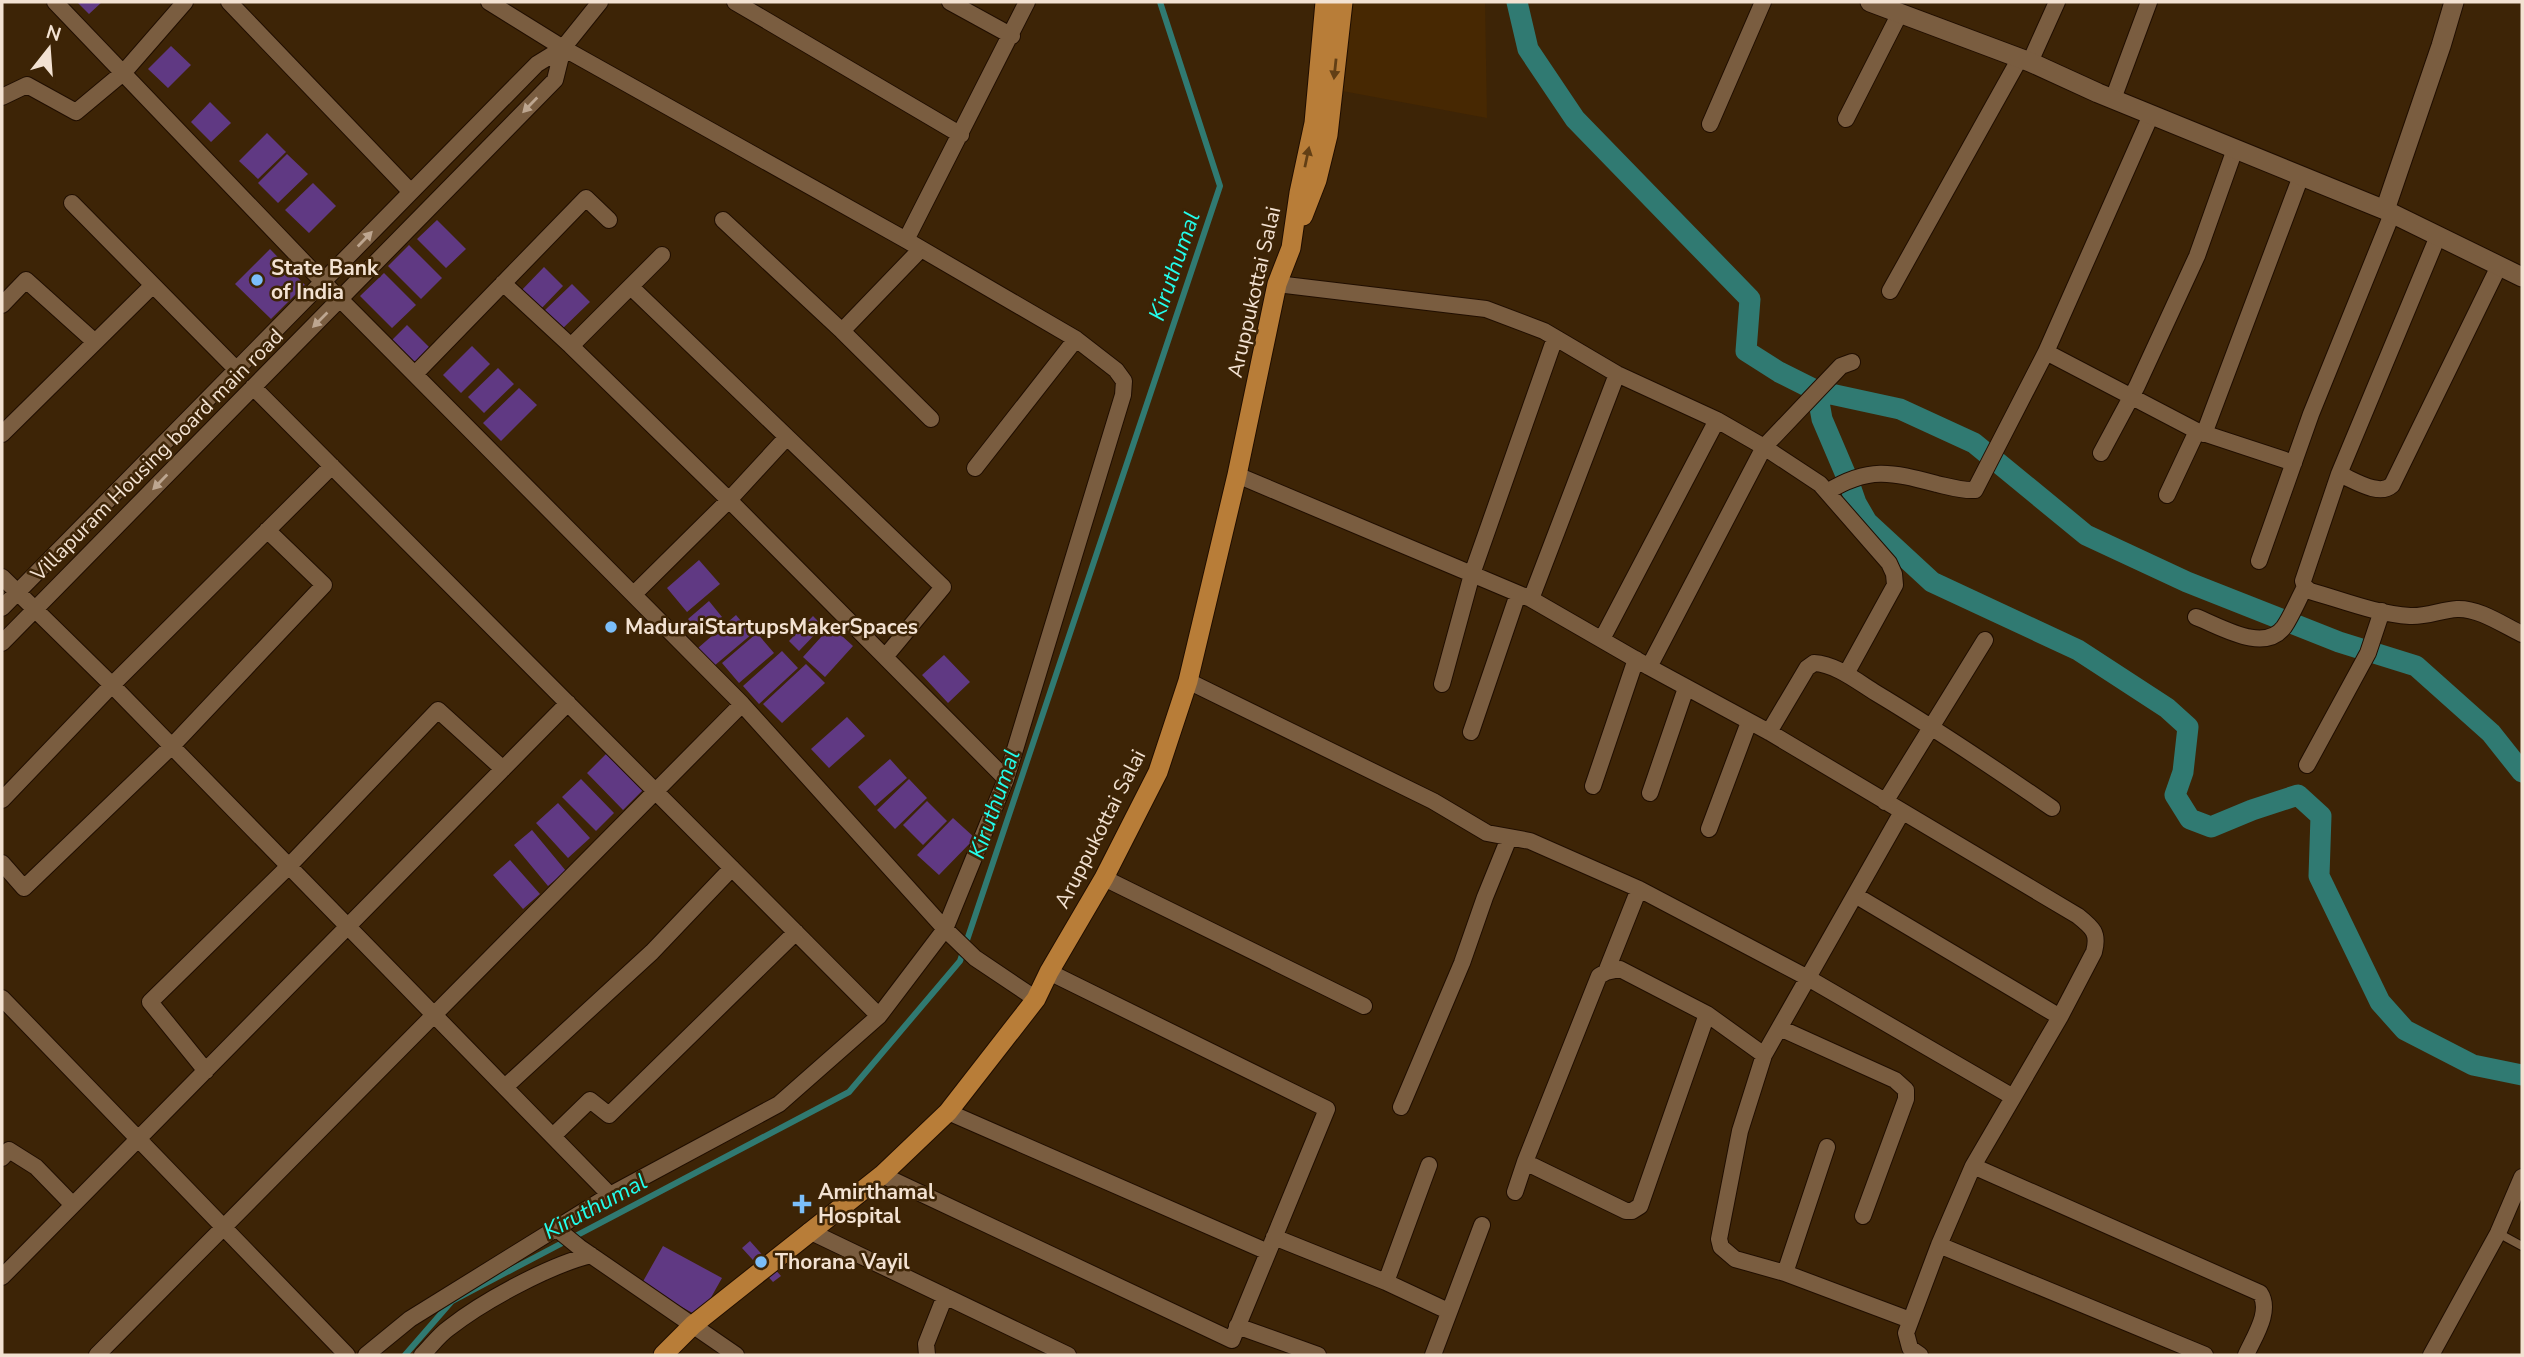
<svg xmlns="http://www.w3.org/2000/svg" width="2524" height="1357" viewBox="0 0 2524 1357" font-family="'Nunito Sans',sans-serif">
<style>
.built{fill:#472802}
.lines{fill:none;stroke-linecap:round;stroke-linejoin:round}
.stream{stroke:#307a72;stroke-width:6}
.canal{stroke:#307a72;stroke-width:21}
.building{fill:#603983}
.service-casing{stroke:#200e00;stroke-width:10}
.minor-casing{stroke:#200e00;stroke-width:18}
.tertiary-casing{stroke:#200e00;stroke-width:21}
.primary-casing{stroke:#200e00;stroke-width:21}
.service{stroke:#7a5d40;stroke-width:8}
.minor{stroke:#7a5d40;stroke-width:16}
.tertiary{stroke:#7a5d40;stroke-width:19}
.primary{stroke:#b87d38;stroke-width:19}
.oneway{fill:#623f15}
.oneway2{fill:#bda690}
.poi-dot{fill:#7bbef9;stroke:#3d2406;stroke-width:2.5}
.labels{text-anchor:middle;stroke-width:5;stroke-linejoin:round;paint-order:stroke}
.poi-label{font-size:21px;font-weight:bold;fill:#f3e2d2;stroke:#3d2406;text-anchor:start}
.street-label{font-size:21px;fill:#f3e2d2;stroke:#3d2406}
.water-label{font-size:23px;font-style:italic;fill:#23fceb;stroke:#3d2406}
</style>
<rect width="100%" height="100%" fill="#3d2406"/>
<path class="built" d="M 1345,2 L 1485,2 L 1487,118 L 1337,90 Z"/>
<g class="lines">
<path class="stream" d="M 405,1355 L 452,1301 L 849,1092 L 960,961 L 1220,186 L 1160,2"/>
<path class="canal" d="M 1517,2 L 1528,49 L 1575,119 L 1750,299 L 1746,351 L 1779,372 L 1817,391 L 1822,419 L 1848,480 L 1856,503 L 1867,522 L 1932,582 L 2078,650 L 2167,708 L 2188,727 L 2183,772 L 2175,795 L 2190,819 L 2211,827 L 2252,810 L 2298,795 L 2321,816 L 2319,876 L 2380,1002 L 2405,1030 L 2473,1065 L 2522,1075
M 1817,391 L 1900,409 L 1974,443 L 2086,535 L 2187,582 L 2339,642 L 2416,666 L 2491,733 L 2522,772"/>
</g>
<path class="building" d="M 77,2 L 102,2 L 89,14 Z
M 171,46 L 191,65 L 168,88 L 148,69 Z
M 210,102 L 231,123 L 211,142 L 191,122 Z
M 267,133 L 286,152 L 258,179 L 239,161 Z
M 287,154 L 308,174 L 278,203 L 258,183 Z
M 313,183 L 336,206 L 309,233 L 285,210 Z
M 437,220 L 466,249 L 446,268 L 417,239 Z
M 409,245 L 442,278 L 421,299 L 388,266 Z
M 270,249 L 305,285 L 271,319 L 235,284 Z
M 544,267 L 563,286 L 538,312 L 519,293 Z
M 384,273 L 416,305 L 392,328 L 360,296 Z
M 572,284 L 590,302 L 561,330 L 543,312 Z
M 407,325 L 434,352 L 419,367 L 392,340 Z
M 472,346 L 490,364 L 461,393 L 443,375 Z
M 498,368 L 514,384 L 484,413 L 468,397 Z
M 519,388 L 537,405 L 501,441 L 483,423 Z
M 699,560 L 720,584 L 687,612 L 667,588 Z
M 709,601 L 722,617 L 701,634 L 688,619 Z
M 736,615 L 752,634 L 714,666 L 698,648 Z
M 813,616 L 823,626 L 799,651 L 789,641 Z
M 831,626 L 853,646 L 825,677 L 803,657 Z
M 757,633 L 774,653 L 739,683 L 722,663 Z
M 782,651 L 798,668 L 759,704 L 743,686 Z
M 944,655 L 970,682 L 948,703 L 922,675 Z
M 806,664 L 825,683 L 782,723 L 763,704 Z
M 847,717 L 865,736 L 829,768 L 811,749 Z
M 609,751 L 645,788 L 623,810 L 587,773 Z
M 890,759 L 907,778 L 875,806 L 858,787 Z
M 581,779 L 614,813 L 596,831 L 562,797 Z
M 909,779 L 927,798 L 895,829 L 877,810 Z
M 927,801 L 947,821 L 923,845 L 903,825 Z
M 558,803 L 590,838 L 568,858 L 536,823 Z
M 953,818 L 975,838 L 939,875 L 917,855 Z
M 532,830 L 566,871 L 548,886 L 514,845 Z
M 510,860 L 540,894 L 523,909 L 493,875 Z
M 750,1241 L 781,1276 L 773,1282 L 742,1248 Z
M 663,1246 L 722,1278 L 700,1317 L 641,1285 Z"/>
<g class="lines">
<g class="service-casing">
<path id="service" d="M 2498,1233 L 2522,1246"/>
</g>
<g class="minor-casing">
<path id="minor" d="M 55,2 L 323,282 L 742,704 L 945,929 L 975,958 L 1036,999
M 229,2 L 411,192
M 735,2 L 961,135
M 950,2 L 1012,36
M 2030,62 L 2057,2
M 2,97 L 27,85 L 76,112 L 124,72 L 185,2
M 2113,99 L 2149,2
M 2151,115 L 2046,352 L 2197,431 L 2294,463
M 1846,119 L 1900,13
M 1710,124 L 1763,2
M 72,203 L 236,369
M 723,220 L 842,331 L 921,249
M 2438,236 L 2339,474 L 2303,581 L 2305,587 L 2310,591 C 2342,600 2376,614 2410,616 C 2426,617 2441,610 2457,609 C 2479,608 2503,625 2522,634
M 906,240 L 1027,2
M 662,255 L 571,346 L 729,500 L 1006,779
M 503,283 L 571,346
M 1277,284 L 1486,309 L 1544,331 L 1617,374 L 1717,420 L 1764,447 L 1649,667
M 631,287 L 943,587 L 885,657
M 1890,291 L 2020,58
M 2,305 L 26,280 L 95,342
M 842,331 L 931,419
M 416,373 L 586,198 L 609,220
M 253,387 L 879,1016
M 2,434 L 153,285
M 2204,434 L 2301,176
M 2101,453 L 2137,386 L 2197,256 L 2235,149
M 975,468 L 1076,339
M 2339,474 C 2354,480 2379,497 2392,485 L 2499,266
M 1237,475 L 1531,599 L 1649,667 L 1769,732 L 2078,916 C 2093,928 2099,933 2094,952 L 2060,1017 L 1973,1166 L 1939,1245 L 2205,1355
M 1827,492 C 1869,466 1891,472 1937,484 C 1950,487 1963,491 1975,490 L 2046,352
M 2167,495 L 2197,431
M 2259,561 L 2311,414 L 2392,214
M 2,577 L 112,685 L 610,1195
M 634,594 L 729,500 L 787,437
M 1531,599 L 1617,374
M 2,608 L 537,64 L 563,48 L 600,2
M 2196,617 C 2220,626 2264,654 2284,627 C 2292,615 2298,600 2305,587
M 1602,639 L 1717,420
M 2,643 L 555,80 L 563,48
M 1846,674 L 1895,585 L 1894,574 L 1889,563 L 1820,484 L 1764,447 L 1841,366 L 1852,362
M 1188,681 L 1433,801 L 1487,833 L 1530,841 L 1639,889 L 1808,978 L 2013,1097
M 1442,684 L 1472,574 L 1555,338
M 1471,732 L 1518,594
M 1769,732 L 1807,668 L 1814,663 C 1836,664 1858,682 1876,693 C 1936,729 1994,768 2052,808
M 2307,765 L 2368,653 L 2382,611
M 1593,786 L 1636,659
M 1650,793 L 1686,688
M 2,800 L 112,685 L 332,466
M 1885,802 L 1985,640
M 1709,829 L 1749,722
M 2,863 L 24,888 L 172,746 L 324,585 L 267,530
M 1104,878 L 1364,1006
M 1855,895 L 2060,1017
M 1606,972 L 1639,889
M 2,998 L 347,1355
M 1707,1014 L 1620,969 L 1606,972 L 1599,976 L 1525,1162 L 1626,1211 L 1632,1211 L 1640,1206 L 1707,1014 L 1764,1055 L 1902,812
M 1780,1028 L 1895,1080 L 1906,1090 L 1906,1099 L 1863,1216
M 1764,1055 L 1740,1131 L 1719,1239 L 1721,1247 L 1735,1259 L 1785,1273 L 1910,1320
M 206,1071 L 150,1002 L 289,866 L 438,710 L 503,769
M 505,1087 L 652,952 L 732,868
M 1401,1107 L 1462,963 L 1485,897 L 1509,838
M 948,1112 L 1268,1252
M 553,1136 L 590,1100 L 609,1115 L 796,932
M 2,1158 L 9,1150 L 36,1167 L 73,1205
M 1973,1166 L 2260,1293 C 2272,1311 2254,1337 2246,1355
M 882,1175 L 1232,1340 L 1327,1109 L 1049,972
M 1515,1192 L 1525,1162
M 557,1229 L 579,1247 L 736,1355
M 809,1231 L 1068,1355
M 1274,1237 L 1386,1282 L 1448,1311
M 1785,1273 L 1827,1147
M 2,1277 L 568,703
M 1386,1282 L 1429,1165
M 1237,1326 L 1318,1355
M 97,1355 L 742,704
M 366,1355 L 410,1319 L 610,1195 L 779,1104 L 879,1016 L 945,929 L 1006,779 L 1123,395 L 1124,381 L 1116,370 L 1076,339 L 906,240 L 563,48 L 489,2
M 422,1355 C 431,1346 439,1335 449,1328 C 483,1301 550,1265 591,1255
M 927,1355 L 926,1344 L 945,1296
M 1433,1355 L 1482,1225
M 1920,1355 L 1910,1348 L 1906,1333 L 1939,1245
M 2431,1355 L 2498,1233 L 2522,1177"/>
</g>
<g class="tertiary-casing">
<path id="tertiary" d="M 1870,2 L 2030,62 L 2098,93 L 2385,210 L 2522,277
M 2385,210 L 2441,46 L 2454,2"/>
</g>
<g class="primary-casing">
<path id="primary" d="M 1303,216 L 1317,180 L 1328,135 L 1343,2
M 663,1355 L 693,1325 L 882,1175 L 948,1112 L 1036,999 L 1049,972 L 1104,878 L 1158,772 L 1188,681 L 1237,475 L 1277,284 L 1291,248 L 1299,193 L 1314,123 L 1325,2"/>
</g>
<use href="#service" class="service"/>
<use href="#minor" class="minor"/>
<use href="#tertiary" class="tertiary"/>
<use href="#primary" class="primary"/>
</g>
<defs><path id="oneway-solid" d="M-6-.8H1V-3.2L6.5 0L1 3.2V.8H-6Z" transform="scale(1.75)"/></defs>
<g class="oneway">
<use href="#oneway-solid" transform="translate(1335 69) rotate(96)"/>
<use href="#oneway-solid" transform="translate(1307 157) rotate(-78)"/>
</g>
<g class="oneway2">
<use href="#oneway-solid" transform="translate(530 105) rotate(134)"/>
<use href="#oneway-solid" transform="translate(365 239) rotate(-46)"/>
<use href="#oneway-solid" transform="translate(320 320) rotate(135)"/>
<use href="#oneway-solid" transform="translate(160 482) rotate(134)"/>
</g>
<g class="poi-dot">
<circle cx="257" cy="280" r="7"/>
<circle cx="611" cy="627" r="7"/>
<path d="M798.5 1193.5h7v7h7v7h-7v7h-7v-7h-7v-7h7z"/>
<circle cx="761" cy="1262" r="7"/>
</g>
<g class="labels">
<g class="poi-label">
<text x="271" y="275">State Bank<tspan x="271" dy="24">of India</tspan></text>
<text x="625" y="634">MaduraiStartupsMakerSpaces</text>
<text x="818" y="1199">Amirthamal<tspan x="818" dy="24">Hospital</tspan></text>
<text x="775" y="1269">Thorana Vayil</text>
</g>
<g class="street-label">
<text transform="translate(1254 292) rotate(-77)" y="7">Aruppukottai Salai</text>
<text transform="translate(157 455) rotate(-45)" y="7">Villapuram Housing board main road</text>
<text transform="translate(1100 829) rotate(-63)" y="7">Aruppukottai Salai</text>
</g>
<g class="water-label">
<text transform="translate(1174 266) rotate(-71)" y="8">Kiruthumal</text>
<text transform="translate(994 804) rotate(-71)" y="8">Kiruthumal</text>
<text transform="translate(595 1206) rotate(-28)" y="8">Kiruthumal</text>
</g>
</g>
<rect width="2524" height="1357" fill="none" stroke="#f3e2d2" stroke-width="7"/>
<g transform="translate(49 49) rotate(17)" stroke="#3d2406" stroke-width="5" paint-order="stroke">
<path d="M0-5L12 26L0 18L-12 26Z" fill="#f3e2d2"/>
<text y="-10" font-size="19" font-weight="bold" text-anchor="middle" fill="#f3e2d2">N</text>
</g>
</svg>
